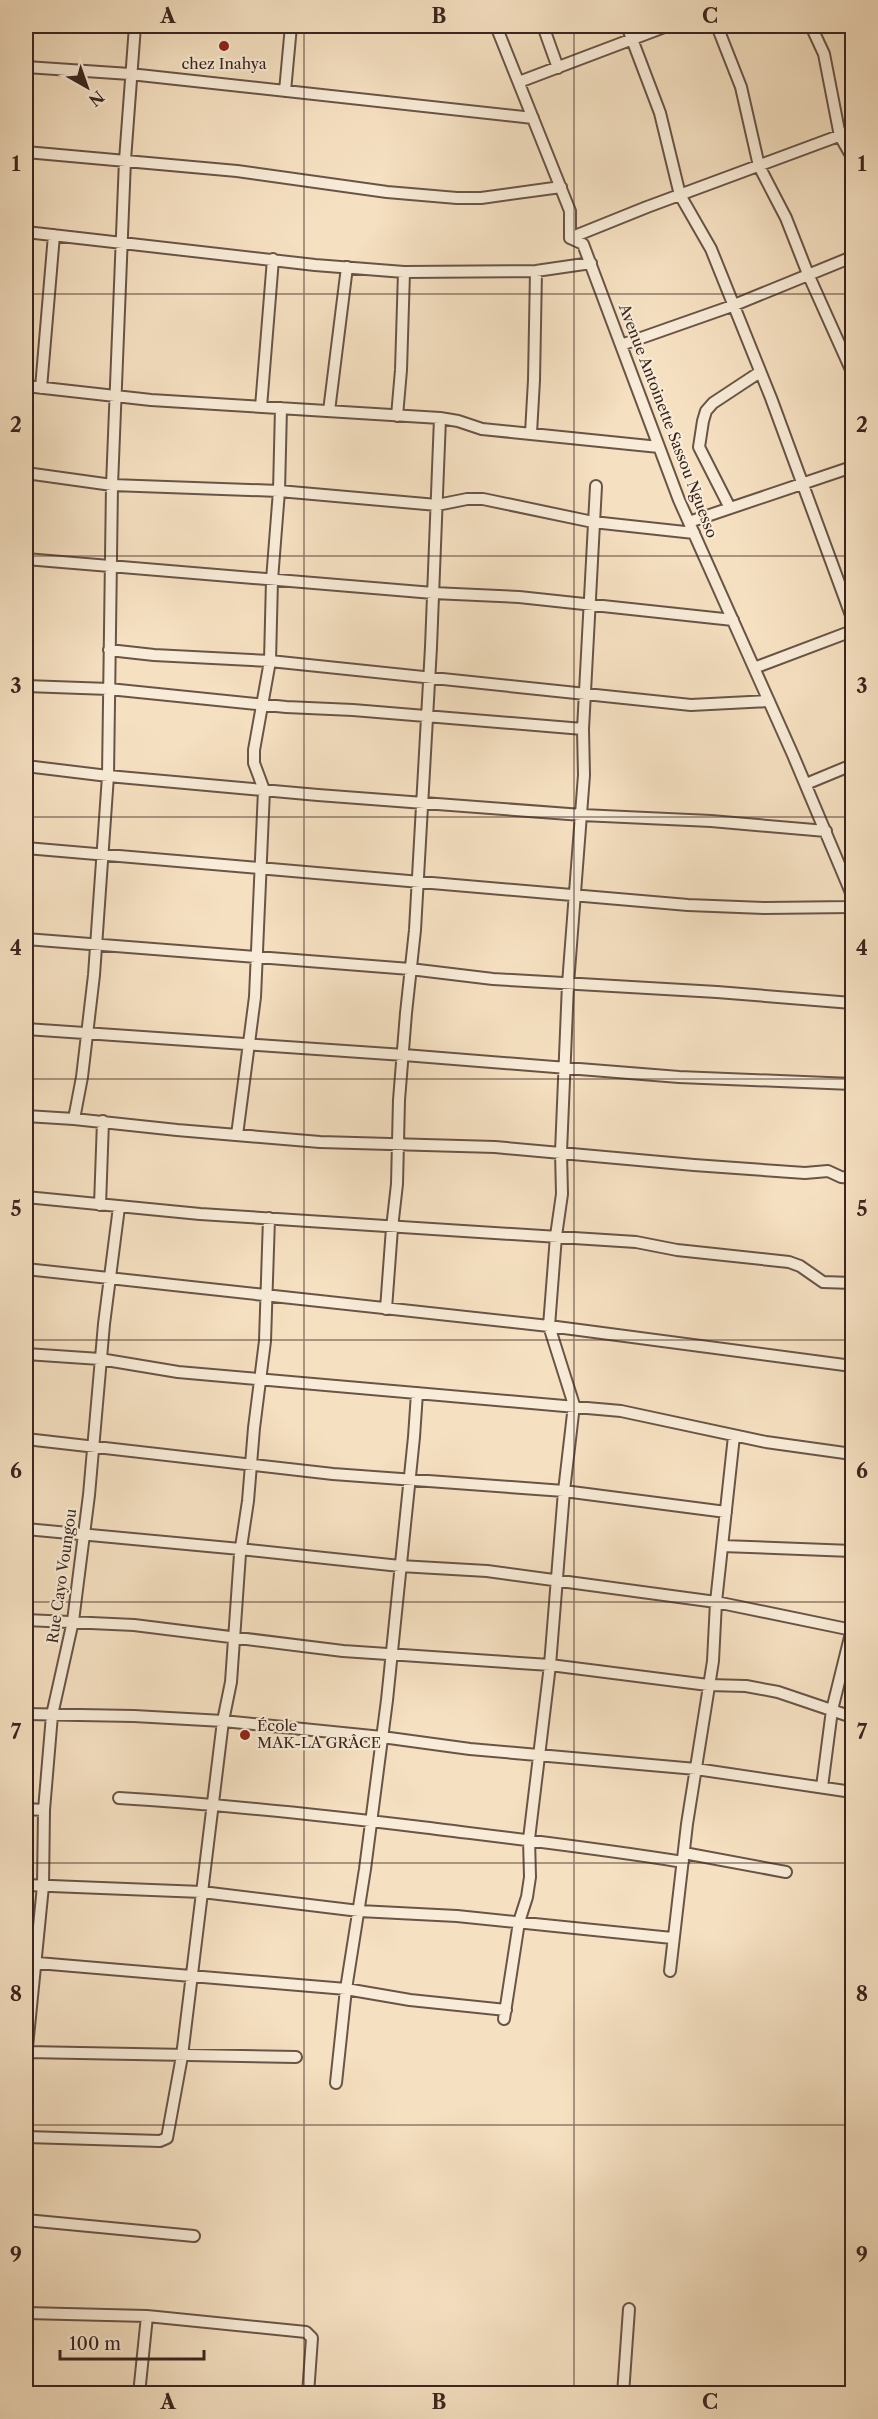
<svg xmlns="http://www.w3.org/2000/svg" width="878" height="2419" viewBox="0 0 878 2419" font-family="'Libre Caslon Text',serif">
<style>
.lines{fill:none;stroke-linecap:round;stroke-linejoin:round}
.street-casing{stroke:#695447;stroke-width:14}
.street{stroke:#f8ebd7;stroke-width:10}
.grid{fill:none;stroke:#3a251e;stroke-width:1.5;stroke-opacity:0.55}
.poi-dot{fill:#8f2418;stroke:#f8ebd7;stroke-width:2}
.labels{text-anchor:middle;stroke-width:4.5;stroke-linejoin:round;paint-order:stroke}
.poi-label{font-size:15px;fill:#3a251e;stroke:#f8ebd7}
.street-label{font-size:15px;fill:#3a251e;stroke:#f8ebd7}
.neatline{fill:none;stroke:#3a251e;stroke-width:2}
.grid-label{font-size:20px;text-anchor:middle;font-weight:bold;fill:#3a251e}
</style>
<rect width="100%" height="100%" fill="#f5e0c1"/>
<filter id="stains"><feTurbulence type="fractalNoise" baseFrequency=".00333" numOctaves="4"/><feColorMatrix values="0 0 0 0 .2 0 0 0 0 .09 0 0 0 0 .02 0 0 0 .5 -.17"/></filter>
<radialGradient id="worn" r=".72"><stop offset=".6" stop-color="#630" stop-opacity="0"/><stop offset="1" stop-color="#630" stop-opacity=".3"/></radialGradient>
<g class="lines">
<g class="street-casing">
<path id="street" d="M 496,26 L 570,211 L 570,238 L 583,244 L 679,500 L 793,755 L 852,895
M 543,26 L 558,68
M 627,26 L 660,113 L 680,195 L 711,249 L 771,398 L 852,618
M 717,26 L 741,87 L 759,166 L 786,218 L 808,274 L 852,372
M 811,26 L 824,54 L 840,136 L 852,157
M 26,67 L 130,74 L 533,118
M 519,82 L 667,26
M 285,91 L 291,26
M 26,152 L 237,171 L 387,192 L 457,198 L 481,198 L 561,187
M 26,232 L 315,265 L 404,272 L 536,271 L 591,263
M 570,238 L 647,207 L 852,131
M 621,345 L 732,306 L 852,257
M 26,386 L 151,400 L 440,418 L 458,421 L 482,429 L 659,447
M 41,388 L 54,235
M 261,407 L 273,259
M 329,411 L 347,267
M 397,416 L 401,370 L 404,272
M 531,433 L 534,380 L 536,271
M 26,473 L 112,485 L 279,491 L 437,505 L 467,499 L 483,499 L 593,522 L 694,533
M 730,508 L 699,447 L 703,421 L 706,411 L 713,403 L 760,372
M 689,522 L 852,467
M 26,559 L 433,593 L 519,597 L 733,620
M 109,650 L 154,655 L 270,661 L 691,705 L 769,701
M 754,668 L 852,631
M 26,686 L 109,689 L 286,707 L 353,710 L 583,729
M 26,766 L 108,776 L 318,795 L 582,815 L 711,821 L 826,831
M 806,784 L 852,765
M 26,848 L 688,905 L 764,908 L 852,907
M 26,939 L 410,969 L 493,979 L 717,992 L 852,1003
M 26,1029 L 404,1055 L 679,1077 L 852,1084
M 26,1116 L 74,1119 L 177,1130 L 320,1142 L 495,1147 L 694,1165 L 805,1173 L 828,1171 L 841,1177 L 852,1178
M 74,1119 L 82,1077 L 94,975 L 108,776 L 112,485 L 125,160 L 135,26
M 237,1135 L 255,997 L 264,790 L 254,763 L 254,750 L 270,661 L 272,580 L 279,491 L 281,408
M 26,1197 L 200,1214 L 636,1242 L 677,1250 L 789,1262 L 800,1266 L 823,1282 L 852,1283
M 100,1205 L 103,1121
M 26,1269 L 549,1326 L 852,1366
M 386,1309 L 392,1228 L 397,1184 L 399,1100 L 406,1013 L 415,930 L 431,647 L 440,418
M 26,1354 L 100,1359 L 178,1372 L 621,1411 L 766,1442 L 852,1454
M 26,1439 L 333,1474 L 564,1491 L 726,1512
M 26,1529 L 240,1549 L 400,1566 L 487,1571 L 716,1602 L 852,1630
M 722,1546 L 852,1551
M 26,1620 L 134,1625 L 343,1651 L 550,1665 L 708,1685 L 746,1686 L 778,1692 L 852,1717
M 26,1714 L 134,1716 L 223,1721 L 382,1737 L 470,1749 L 696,1769 L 852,1792
M 822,1787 L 832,1710 L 852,1629
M 119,1798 C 220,1804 321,1815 421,1827 C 509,1838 596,1848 683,1862
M 26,1809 L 44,1810
M 684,1853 L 786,1872
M 26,1885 L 202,1892 L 359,1911 L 457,1916 L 672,1938
M 26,1962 L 346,1989 L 410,2000 L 506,2010
M 670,1971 L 687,1824 L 713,1661 L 716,1602 L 734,1436
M 504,2019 L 519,1922 L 527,1897 L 530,1877 L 529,1839 L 550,1665 L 564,1491 L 574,1405 L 549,1326 L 556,1236 L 562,1194 L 561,1152 L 568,984 L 584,775 L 583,729 L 596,486
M 26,2052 L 296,2057
M 26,2057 L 43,1886 L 44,1810 L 52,1715 L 73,1621 L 89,1495 L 104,1324 L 119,1207
M 336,2083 L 346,1989 L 365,1869 L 387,1700 L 414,1437 L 417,1393
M 26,2137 L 160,2141 L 167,2138 L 182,2056 L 223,1721 L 231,1682 L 240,1554 L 248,1501 L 254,1428 L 265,1341 L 269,1218
M 26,2220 L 194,2236
M 26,2313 L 147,2316 L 306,2332 L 312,2338 L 308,2394
M 139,2394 L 147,2316
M 623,2394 L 629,2309"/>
</g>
<use href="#street" class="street"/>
</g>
<path class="grid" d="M 304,26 L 304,2394M 574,26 L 574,2394M 26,294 L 852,294M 26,556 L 852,556M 26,817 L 852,817M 26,1079 L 852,1079M 26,1340 L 852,1340M 26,1602 L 852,1602M 26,1863 L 852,1863M 26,2125 L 852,2125"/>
<g class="poi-dot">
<circle cx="224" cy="46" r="6"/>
<circle cx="245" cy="1735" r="6"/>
</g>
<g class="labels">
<g class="poi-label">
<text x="224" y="69">chez Inahya</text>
<text x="257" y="1731" text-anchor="start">École<tspan x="257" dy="17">MAK-LA GRÂCE</tspan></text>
</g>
<g class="street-label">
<text transform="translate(668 421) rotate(69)" y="5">Avenue Antoinette Sassou Nguesso</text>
<text transform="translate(62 1576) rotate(-82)" y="5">Rue Cayo Voungou</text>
</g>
</g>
<rect width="878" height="2419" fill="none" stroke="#f5e0c1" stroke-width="66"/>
<g transform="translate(87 87) rotate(140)" stroke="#f8ebd7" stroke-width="4.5" paint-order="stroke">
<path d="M0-4.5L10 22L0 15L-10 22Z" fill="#3a251e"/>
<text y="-9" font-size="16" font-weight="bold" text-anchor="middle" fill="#3a251e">N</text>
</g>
<path d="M60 2350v9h144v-9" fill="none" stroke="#3a251e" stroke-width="3"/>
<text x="69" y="2350" font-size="18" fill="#3a251e" stroke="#f8ebd7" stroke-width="4.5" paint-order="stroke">100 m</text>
<rect x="33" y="33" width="812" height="2353" class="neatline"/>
<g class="grid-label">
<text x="168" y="23">A</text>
<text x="439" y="23">B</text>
<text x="710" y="23">C</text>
<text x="16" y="171">1</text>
<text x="862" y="171">1</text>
<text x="16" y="432">2</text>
<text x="862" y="432">2</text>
<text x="16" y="693">3</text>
<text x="862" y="693">3</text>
<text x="16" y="955">4</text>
<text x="862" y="955">4</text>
<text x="16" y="1216">5</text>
<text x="862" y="1216">5</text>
<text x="16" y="1478">6</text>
<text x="862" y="1478">6</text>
<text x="16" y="1739">7</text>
<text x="862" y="1739">7</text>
<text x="16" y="2001">8</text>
<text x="862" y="2001">8</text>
<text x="16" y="2262">9</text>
<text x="862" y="2262">9</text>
<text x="168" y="2409">A</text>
<text x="439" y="2409">B</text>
<text x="710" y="2409">C</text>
</g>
<rect width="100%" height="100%" filter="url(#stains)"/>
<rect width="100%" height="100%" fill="url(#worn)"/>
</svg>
